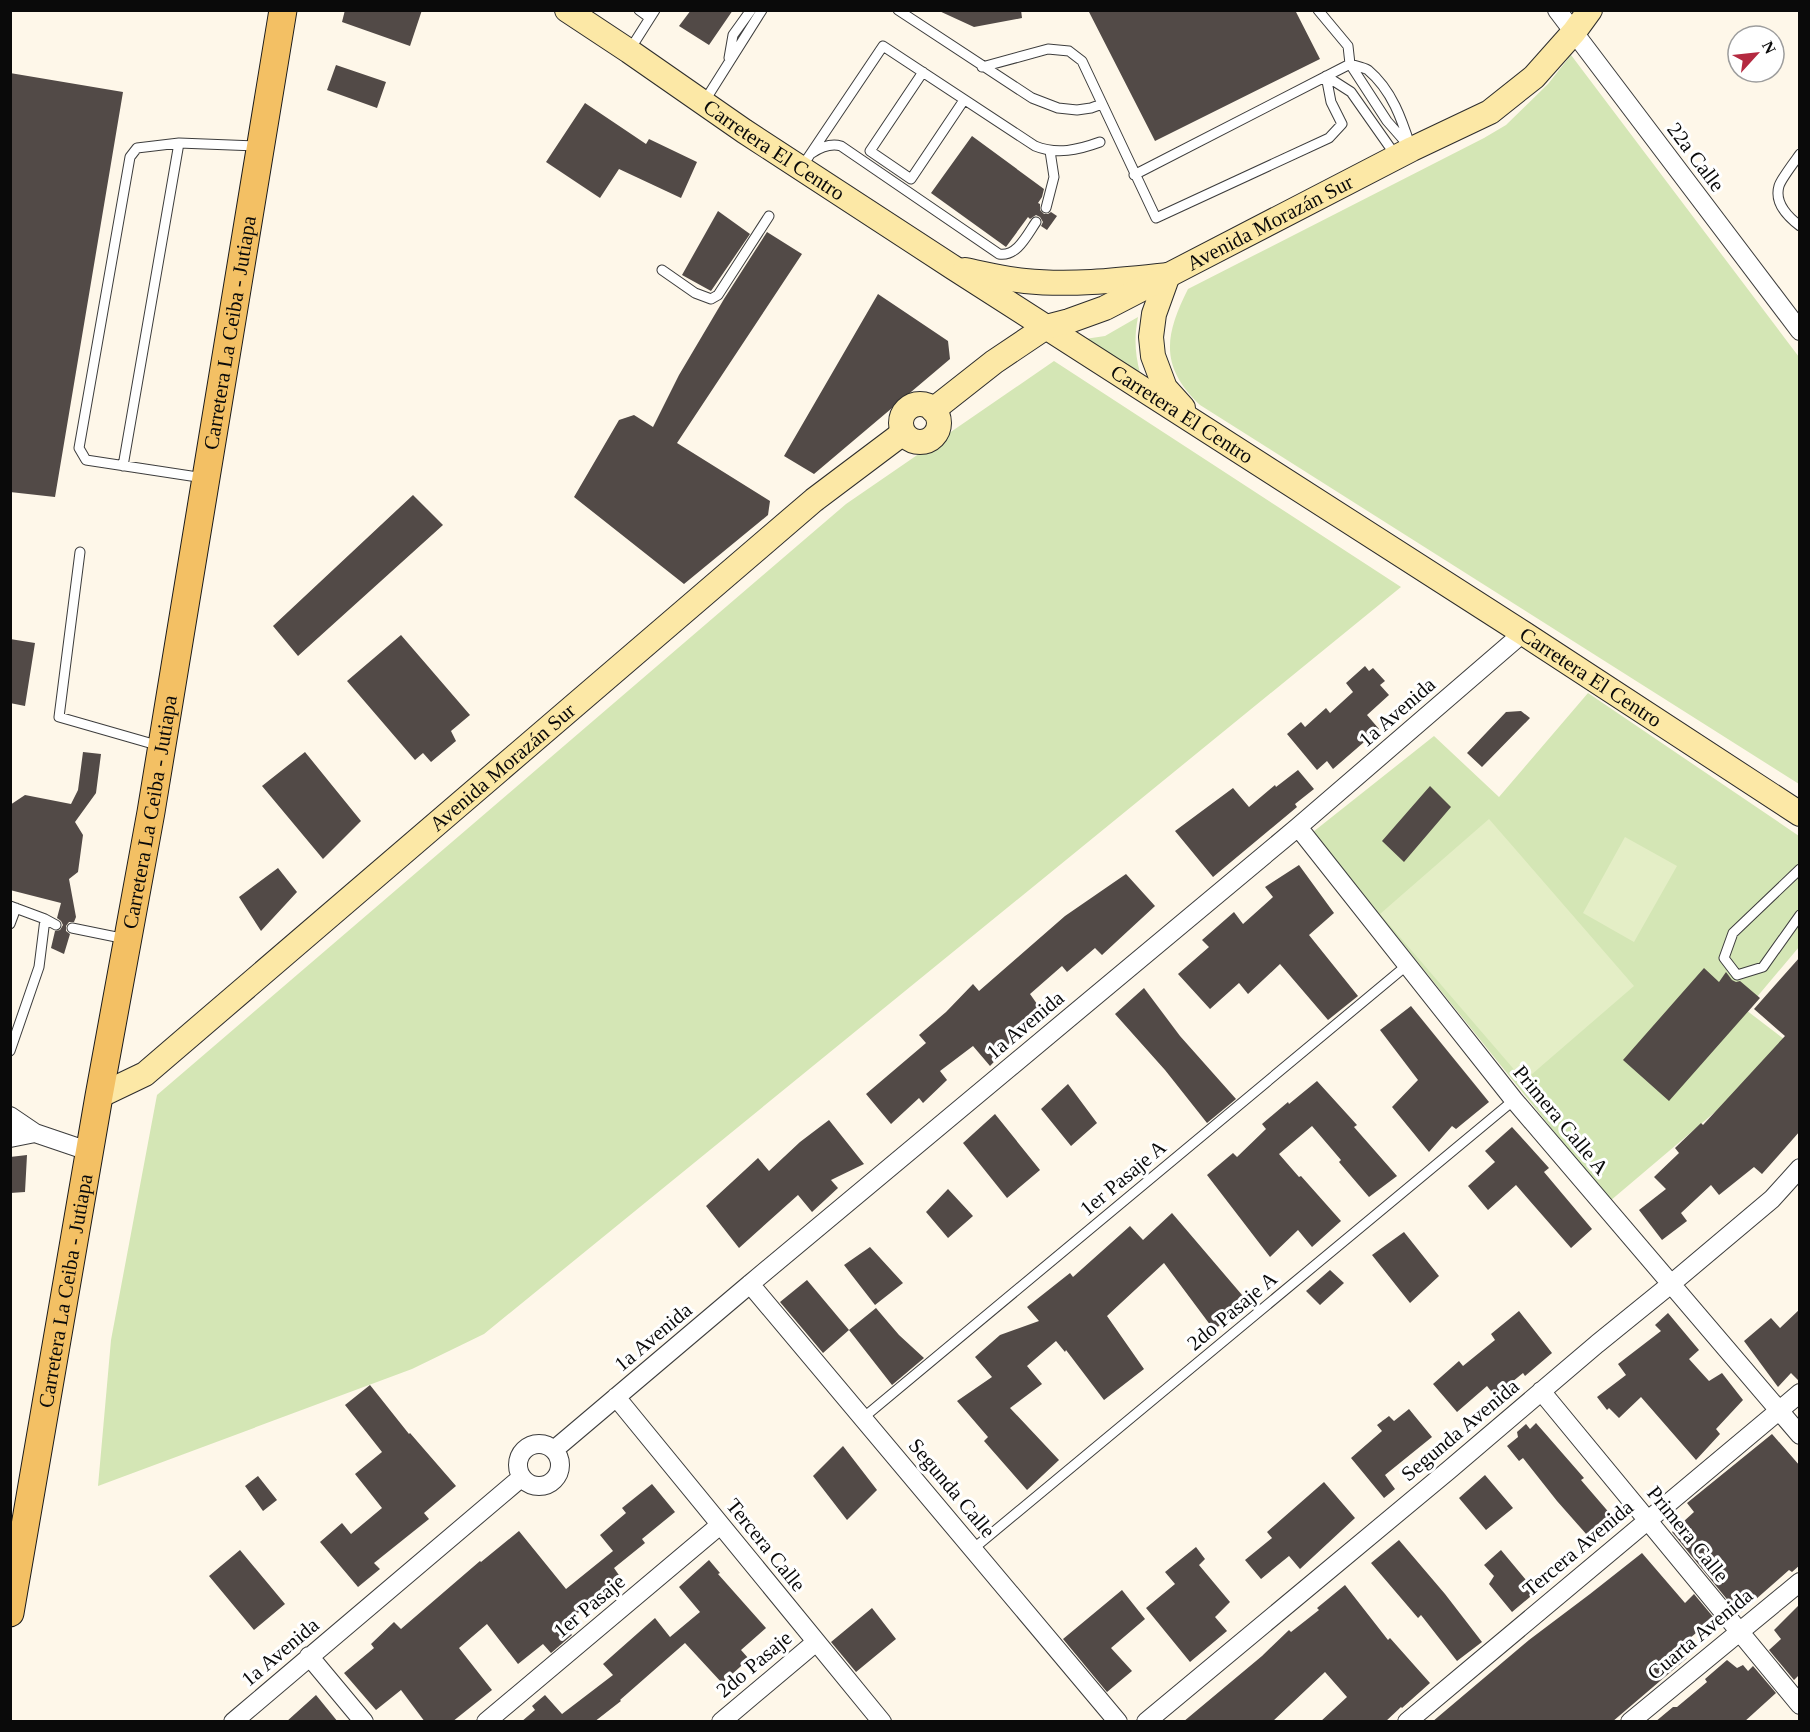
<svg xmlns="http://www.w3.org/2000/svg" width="1810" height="1732" viewBox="0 0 1810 1732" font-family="Georgia,serif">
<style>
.green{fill:#d4e6b5}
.pitch{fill:#e4eec6}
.building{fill:#524a47}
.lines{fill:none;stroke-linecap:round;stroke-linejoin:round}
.lane-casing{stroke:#3d3d3d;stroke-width:11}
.street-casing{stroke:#3d3d3d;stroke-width:20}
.secondary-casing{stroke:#2c2c2c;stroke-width:26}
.primary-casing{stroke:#1b1b1b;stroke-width:29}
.lane{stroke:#fff;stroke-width:9}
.street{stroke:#fff;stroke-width:18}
.secondary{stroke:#fce8a6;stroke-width:24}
.primary{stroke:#f3c064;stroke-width:27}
.labels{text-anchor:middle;stroke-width:6;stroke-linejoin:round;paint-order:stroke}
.street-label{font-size:21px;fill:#0a0a0a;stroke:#fff}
</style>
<rect width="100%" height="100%" fill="#fef7e9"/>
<path class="green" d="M 1571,55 L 1799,357 L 1799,784 L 1200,405 C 1159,366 1165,335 1188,289 L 1484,138 L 1506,125 L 1548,84 Z
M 1138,317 C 1134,337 1135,354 1140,373 L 1085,339 L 1105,336 Z
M 1054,361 L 1401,587 L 484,1334 L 412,1369 L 98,1486 L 111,1340 L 157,1095 L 846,504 Z
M 1588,693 L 1799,836 L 1799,947 L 1746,1010 L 1793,1046 L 1610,1201 L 1313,832 L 1434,736 L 1499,797 Z"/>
<path class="pitch" d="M 1489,819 L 1634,986 L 1524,1081 L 1380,914 Z
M 1625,837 L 1677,866 L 1634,942 L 1583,913 Z"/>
<path class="building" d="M 345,10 L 422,10 L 410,46 L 342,22 Z
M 691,10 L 733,10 L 709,45 L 679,26 Z
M 937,10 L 1021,10 L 1022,18 L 974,27 Z
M 1088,10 L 1295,10 L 1320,59 L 1155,141 Z
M 336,65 L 386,82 L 377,108 L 327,90 Z
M 10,73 L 123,92 L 55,497 L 10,492 Z
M 585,103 L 646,144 L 649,139 L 697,162 L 681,198 L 619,169 L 600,198 L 546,162 Z
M 972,136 L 1044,189 L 1042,197 L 1038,203 L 1040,204 L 1040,210 L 1044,214 L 1048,214 L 1051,212 L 1057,216 L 1047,230 L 1041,226 L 1043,222 L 1040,217 L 1036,215 L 1030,219 L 1028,217 L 1006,247 L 931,193 Z
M 718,211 L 750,234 L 711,291 L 682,275 Z
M 767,232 L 802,254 L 677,443 L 770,501 L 768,515 L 684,584 L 574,497 L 619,420 L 634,415 L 653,427 L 679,375 L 724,299 Z
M 878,294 L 948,341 L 950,359 L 814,474 L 784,456 Z
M 413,495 L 443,525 L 298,656 L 273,626 Z
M 401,635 L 470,715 L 451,731 L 456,741 L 431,762 L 423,753 L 415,760 L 347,681 Z
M 10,639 L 35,643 L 25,706 L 10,703 Z
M 1365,666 L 1369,671 L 1373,668 L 1385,681 L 1380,685 L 1389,695 L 1367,715 L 1379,729 L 1333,769 L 1327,761 L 1317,770 L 1287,734 L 1301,722 L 1305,727 L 1326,708 L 1330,713 L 1353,692 L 1346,683 Z
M 1521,711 L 1530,718 L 1482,767 L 1467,753 L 1506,712 Z
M 83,752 L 101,754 L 96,793 L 75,822 L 83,835 L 78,872 L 69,879 L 76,917 L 74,922 L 69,922 L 66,926 L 66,931 L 70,934 L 64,954 L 51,948 L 55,931 L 60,930 L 63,925 L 61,921 L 57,918 L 61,903 L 10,890 L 10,805 L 25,795 L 71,804 L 78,790 Z
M 305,752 L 361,821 L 323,859 L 262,786 Z
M 1298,770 L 1314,789 L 1295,804 L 1297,807 L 1213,877 L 1175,831 L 1233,788 L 1249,807 L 1275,785 L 1276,787 Z
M 1430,786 L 1451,807 L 1404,862 L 1382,841 Z
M 1299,865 L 1334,913 L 1309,935 L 1358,996 L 1328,1020 L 1280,964 L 1248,994 L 1239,983 L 1210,1009 L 1178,974 L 1209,947 L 1202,940 L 1234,912 L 1243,924 L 1273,897 L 1265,887 Z
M 278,868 L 297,892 L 261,931 L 239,897 Z
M 1126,874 L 1155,906 L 1102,955 L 1095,948 L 1067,972 L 1062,966 L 1030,994 L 1047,1018 L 1016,1039 L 990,1066 L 973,1046 L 940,1071 L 947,1080 L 923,1103 L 919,1098 L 891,1124 L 866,1094 L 926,1043 L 919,1035 L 946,1012 L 973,984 L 979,991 L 1065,916 Z
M 1800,957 L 1800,1131 L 1762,1174 L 1754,1167 L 1719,1195 L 1711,1185 L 1681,1213 L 1687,1221 L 1662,1240 L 1639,1210 L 1666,1189 L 1654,1177 L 1679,1153 L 1675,1148 L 1701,1123 L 1703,1125 L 1785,1036 L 1754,1009 Z
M 1704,968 L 1719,982 L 1726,972 L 1732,980 L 1736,982 L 1740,981 L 1760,998 L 1669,1101 L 1623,1060 Z
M 1144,988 L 1180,1036 L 1236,1099 L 1207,1123 L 1165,1070 L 1115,1014 Z
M 1411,1006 L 1489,1102 L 1456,1129 L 1452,1126 L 1429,1152 L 1392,1107 L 1418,1080 L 1380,1030 Z
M 1317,1081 L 1357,1125 L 1354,1127 L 1397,1176 L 1369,1197 L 1339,1162 L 1341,1160 L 1312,1126 L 1279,1154 L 1299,1177 L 1301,1176 L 1341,1221 L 1312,1247 L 1298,1230 L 1270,1257 L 1207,1175 L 1233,1153 L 1237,1157 L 1266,1129 L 1262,1124 L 1288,1102 L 1289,1104 Z
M 1068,1084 L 1097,1123 L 1071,1146 L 1041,1109 Z
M 995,1114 L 1040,1170 L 1007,1198 L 963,1143 Z
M 829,1120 L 864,1164 L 831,1180 L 838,1188 L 812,1212 L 798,1195 L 739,1248 L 706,1206 L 758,1158 L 769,1171 L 800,1142 Z
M 1512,1127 L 1549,1168 L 1544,1172 L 1592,1229 L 1571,1248 L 1516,1185 L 1488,1210 L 1468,1186 L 1495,1162 L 1485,1151 Z
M 27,1155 L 25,1192 L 10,1193 L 10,1157 Z
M 948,1189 L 973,1216 L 948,1238 L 926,1212 Z
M 1172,1213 L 1248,1302 L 1214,1330 L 1164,1263 L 1107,1316 L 1144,1369 L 1104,1400 L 1066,1350 L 1065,1352 L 1056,1341 L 1027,1366 L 1042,1384 L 1010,1408 L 1059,1460 L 1027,1490 L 984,1441 L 988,1437 L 957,1401 L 992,1377 L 975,1357 L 1000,1335 L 1039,1321 L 1027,1307 L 1070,1273 L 1073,1277 L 1130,1226 L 1143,1240 Z
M 1404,1232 L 1439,1276 L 1410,1303 L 1372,1255 Z
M 870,1247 L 903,1283 L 875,1305 L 844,1265 Z
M 1330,1270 L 1344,1283 L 1320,1305 L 1306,1291 Z
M 807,1280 L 849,1330 L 823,1353 L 780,1302 Z
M 876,1308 L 899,1335 L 924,1358 L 892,1385 L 849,1330 Z
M 1800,1309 L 1800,1382 L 1791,1373 L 1778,1387 L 1744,1341 L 1771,1318 L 1780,1328 Z
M 1519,1311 L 1552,1353 L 1525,1376 L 1523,1373 L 1495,1396 L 1487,1386 L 1457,1412 L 1433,1384 L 1459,1361 L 1463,1366 L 1495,1340 L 1491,1334 Z
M 1668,1313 L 1699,1350 L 1689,1359 L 1709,1381 L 1722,1373 L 1743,1400 L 1716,1429 L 1720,1434 L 1696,1460 L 1641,1397 L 1619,1418 L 1609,1408 L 1607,1410 L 1597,1397 L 1626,1375 L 1618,1364 L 1661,1331 L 1655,1325 Z
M 370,1385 L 409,1434 L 410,1433 L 456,1486 L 424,1513 L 429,1519 L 374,1563 L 380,1569 L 358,1587 L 320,1542 L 342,1523 L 351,1534 L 382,1508 L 355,1474 L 382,1452 L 345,1405 Z
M 1409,1409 L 1432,1437 L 1385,1475 L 1395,1489 L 1384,1498 L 1351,1458 L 1382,1431 L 1377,1425 L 1389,1416 L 1394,1421 Z
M 1536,1423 L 1584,1478 L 1581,1480 L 1618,1523 L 1595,1544 L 1557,1501 L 1523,1458 L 1519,1461 L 1507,1446 L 1518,1437 L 1517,1432 L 1526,1424 L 1530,1429 Z
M 1772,1434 L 1800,1466 L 1800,1565 L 1792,1572 L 1789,1570 L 1739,1614 L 1672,1532 L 1694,1512 L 1687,1503 Z
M 843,1446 L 877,1490 L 847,1520 L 813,1476 Z
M 1485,1475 L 1513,1508 L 1486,1530 L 1459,1498 Z
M 258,1476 L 277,1500 L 263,1511 L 245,1486 Z
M 1324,1482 L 1355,1518 L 1300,1569 L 1289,1556 L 1261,1579 L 1245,1560 L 1272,1538 L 1267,1532 Z
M 652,1484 L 675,1512 L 642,1539 L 645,1543 L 614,1568 L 621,1578 L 563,1625 L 572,1635 L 551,1653 L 543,1644 L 518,1664 L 487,1624 L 459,1648 L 492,1690 L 452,1722 L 425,1722 L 401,1690 L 376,1710 L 344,1673 L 374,1648 L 371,1644 L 394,1622 L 401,1629 L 480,1561 L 481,1562 L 519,1531 L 566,1589 L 613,1551 L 600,1535 L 626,1513 L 622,1508 Z
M 1399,1540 L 1445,1594 L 1482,1642 L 1457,1661 L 1421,1615 L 1418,1618 L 1371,1563 Z
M 1196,1547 L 1205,1559 L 1199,1565 L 1230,1602 L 1215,1617 L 1227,1631 L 1190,1662 L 1146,1608 L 1175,1584 L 1165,1572 Z
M 240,1550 L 285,1604 L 254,1630 L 209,1576 Z
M 1501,1550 L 1536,1592 L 1512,1612 L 1489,1584 L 1494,1576 L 1484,1565 Z
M 1642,1553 L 1685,1603 L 1694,1594 L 1714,1618 L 1678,1648 L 1687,1658 L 1612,1722 L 1432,1722 L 1529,1640 L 1590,1594 Z
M 709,1560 L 720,1573 L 718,1574 L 766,1628 L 741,1650 L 749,1659 L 722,1683 L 685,1643 L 620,1700 L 621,1701 L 594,1722 L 521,1722 L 535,1710 L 532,1706 L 545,1695 L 562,1714 L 613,1675 L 603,1664 L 655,1618 L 670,1637 L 700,1612 L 679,1587 Z
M 1345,1585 L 1388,1640 L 1390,1638 L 1430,1683 L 1402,1708 L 1401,1707 L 1385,1722 L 1320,1722 L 1347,1697 L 1325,1672 L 1272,1722 L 1183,1722 L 1262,1656 L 1289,1630 L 1291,1632 L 1319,1610 L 1317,1608 Z
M 1122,1590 L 1145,1619 L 1111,1648 L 1132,1671 L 1107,1692 L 1063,1639 Z
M 1800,1604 L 1800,1674 L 1794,1680 L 1769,1650 L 1781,1639 L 1774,1630 Z
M 872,1608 L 896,1639 L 856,1672 L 831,1642 Z
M 1727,1660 L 1737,1668 L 1743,1665 L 1748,1671 L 1753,1666 L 1776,1693 L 1744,1722 L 1655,1722 L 1673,1707 L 1677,1707 L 1707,1682 L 1705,1679 Z
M 316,1695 L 338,1722 L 286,1722 Z"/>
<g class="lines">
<g class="lane-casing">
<path id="lane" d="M 639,10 L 650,18
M 898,10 L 1032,98 L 1058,108 L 1077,110 L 1091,108 L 1102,104
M 1318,10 L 1348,46 L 1350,64 L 1387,121 L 1408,145
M 629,51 L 655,10
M 729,58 L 733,35 L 751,10
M 982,67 L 1048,49 L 1069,51 L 1082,61 L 1156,218 L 1329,138 L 1342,124 L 1331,102 L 1326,76 L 1351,92 L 1396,156
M 923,72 L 870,151 L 911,179 L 964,100
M 704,102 L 762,10
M 179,143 L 137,148 L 130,157 L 79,448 L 86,460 L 204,478
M 812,153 C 821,147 830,143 841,146 L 999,254 C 1017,257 1027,235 1036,222
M 1800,154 C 1795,161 1781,179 1779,186 C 1774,203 1788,217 1800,226
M 801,168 L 883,46 L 1035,146 C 1057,155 1078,150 1100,142
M 1134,175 L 1350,64 C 1356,66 1363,67 1368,70 C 1392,90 1402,120 1411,148
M 1046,208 L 1054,177 L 1050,151
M 662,270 L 695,293 L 711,299 L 718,295 L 769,216
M 123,466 L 179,143 L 259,146
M 80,552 L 59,717 L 160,746
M 1800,869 L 1733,933 L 1724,958 L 1737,975 L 1763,967 L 1800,915
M 10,906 L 45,919 L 56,925
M 10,924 L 16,908
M 72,928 L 126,939
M 10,1051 L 39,967 L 45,919
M 863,1418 L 1406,966
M 973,1549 L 1514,1100"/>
</g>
<g class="street-casing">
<path id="street" d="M 1557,10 L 1800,331
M 1298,827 L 1514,1100 L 1800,1435
M 10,1116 L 35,1133 L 91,1152
M 10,1138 L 35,1133
M 750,1284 L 1118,1722
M 1541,1391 L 1800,1705
M 616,1397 L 882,1722
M518 1465a21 21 0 1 1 42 0a21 21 0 1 1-42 0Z
M 555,1449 L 750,1284 L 1298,827 L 1523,633
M 309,1656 L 364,1722
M 233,1722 L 522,1477
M 486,1722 L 720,1525
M 721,1722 L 816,1642
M 1146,1722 L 1449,1470 L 1597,1344 L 1671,1284 L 1772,1199 L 1800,1168
M 1407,1722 L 1800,1393
M 1630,1722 L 1800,1582"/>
</g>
<g class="secondary-casing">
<g id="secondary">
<path id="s1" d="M 567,10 L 629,51 L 744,131 L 954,268 L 1523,633 L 1800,814"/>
<path d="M 965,270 C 985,274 1005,279 1025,281 C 1072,286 1121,280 1168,275 L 1154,314 L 1151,337 L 1153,356 L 1165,388 L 1183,408"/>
<circle cx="920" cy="423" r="19"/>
<path id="s2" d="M 933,410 L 994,362 L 1046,327 L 1069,321 L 1105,308 L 1412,149 L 1490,112 L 1534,77 L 1574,32 L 1590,10"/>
<path id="s3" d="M 99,1096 L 145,1074 L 814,500 L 903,433"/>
</g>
</g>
<g class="primary-casing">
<g id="primary">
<path id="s4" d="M 10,1613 L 99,1096 L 151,812 L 283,10"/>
</g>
</g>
<use href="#lane" class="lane"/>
<use href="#street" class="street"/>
<use href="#secondary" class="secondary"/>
<use href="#primary" class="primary"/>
</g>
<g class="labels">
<g class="street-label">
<text dy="7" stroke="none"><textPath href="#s1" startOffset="250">Carretera El Centro</textPath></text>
<text transform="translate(1696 157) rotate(53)" y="7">22a Calle</text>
<text dy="7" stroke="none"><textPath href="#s2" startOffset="388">Avenida Morazán Sur</textPath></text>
<text dy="7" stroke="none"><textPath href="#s4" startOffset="1299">Carretera La Ceiba - Jutiapa</textPath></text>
<text dy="7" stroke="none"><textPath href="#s1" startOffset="736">Carretera El Centro</textPath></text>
<text dy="7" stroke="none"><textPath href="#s1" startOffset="1222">Carretera El Centro</textPath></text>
<text transform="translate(1397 712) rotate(-41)" y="7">1a Avenida</text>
<text dy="7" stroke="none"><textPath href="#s3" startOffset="522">Avenida Morazán Sur</textPath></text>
<text dy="7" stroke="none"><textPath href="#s4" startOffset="813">Carretera La Ceiba - Jutiapa</textPath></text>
<text transform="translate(1025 1025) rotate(-40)" y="7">1a Avenida</text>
<text transform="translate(1561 1120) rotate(50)" y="7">Primera Calle A</text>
<text transform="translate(1123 1178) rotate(-40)" y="7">1er Pasaje A</text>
<text dy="7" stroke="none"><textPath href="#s4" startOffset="327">Carretera La Ceiba - Jutiapa</textPath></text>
<text transform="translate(1232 1311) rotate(-40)" y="7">2do Pasaje A</text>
<text transform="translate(653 1337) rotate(-40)" y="7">1a Avenida</text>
<text transform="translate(1460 1430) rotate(-40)" y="7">Segunda Avenida</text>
<text transform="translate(952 1488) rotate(50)" y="7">Segunda Calle</text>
<text transform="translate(1688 1534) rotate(51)" y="7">Primera Calle</text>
<text transform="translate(766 1545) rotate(51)" y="7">Tercera Calle</text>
<text transform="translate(1578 1548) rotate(-40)" y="7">Tercera Avenida</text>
<text transform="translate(589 1606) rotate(-40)" y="7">1er Pasaje</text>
<text transform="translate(1700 1634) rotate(-40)" y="7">Cuarta Avenida</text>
<text transform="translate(280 1652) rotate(-40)" y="7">1a Avenida</text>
<text transform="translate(754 1664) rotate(-40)" y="7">2do Pasaje</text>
</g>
</g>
<rect width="1810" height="1732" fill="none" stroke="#0a0a0a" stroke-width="24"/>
<g transform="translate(1756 54) rotate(63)"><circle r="28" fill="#ffffff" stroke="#9d9d9d" stroke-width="1.5"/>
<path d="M0-4.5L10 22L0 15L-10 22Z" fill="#b42940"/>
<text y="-9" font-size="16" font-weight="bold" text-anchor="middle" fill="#0a0a0a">N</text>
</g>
</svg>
